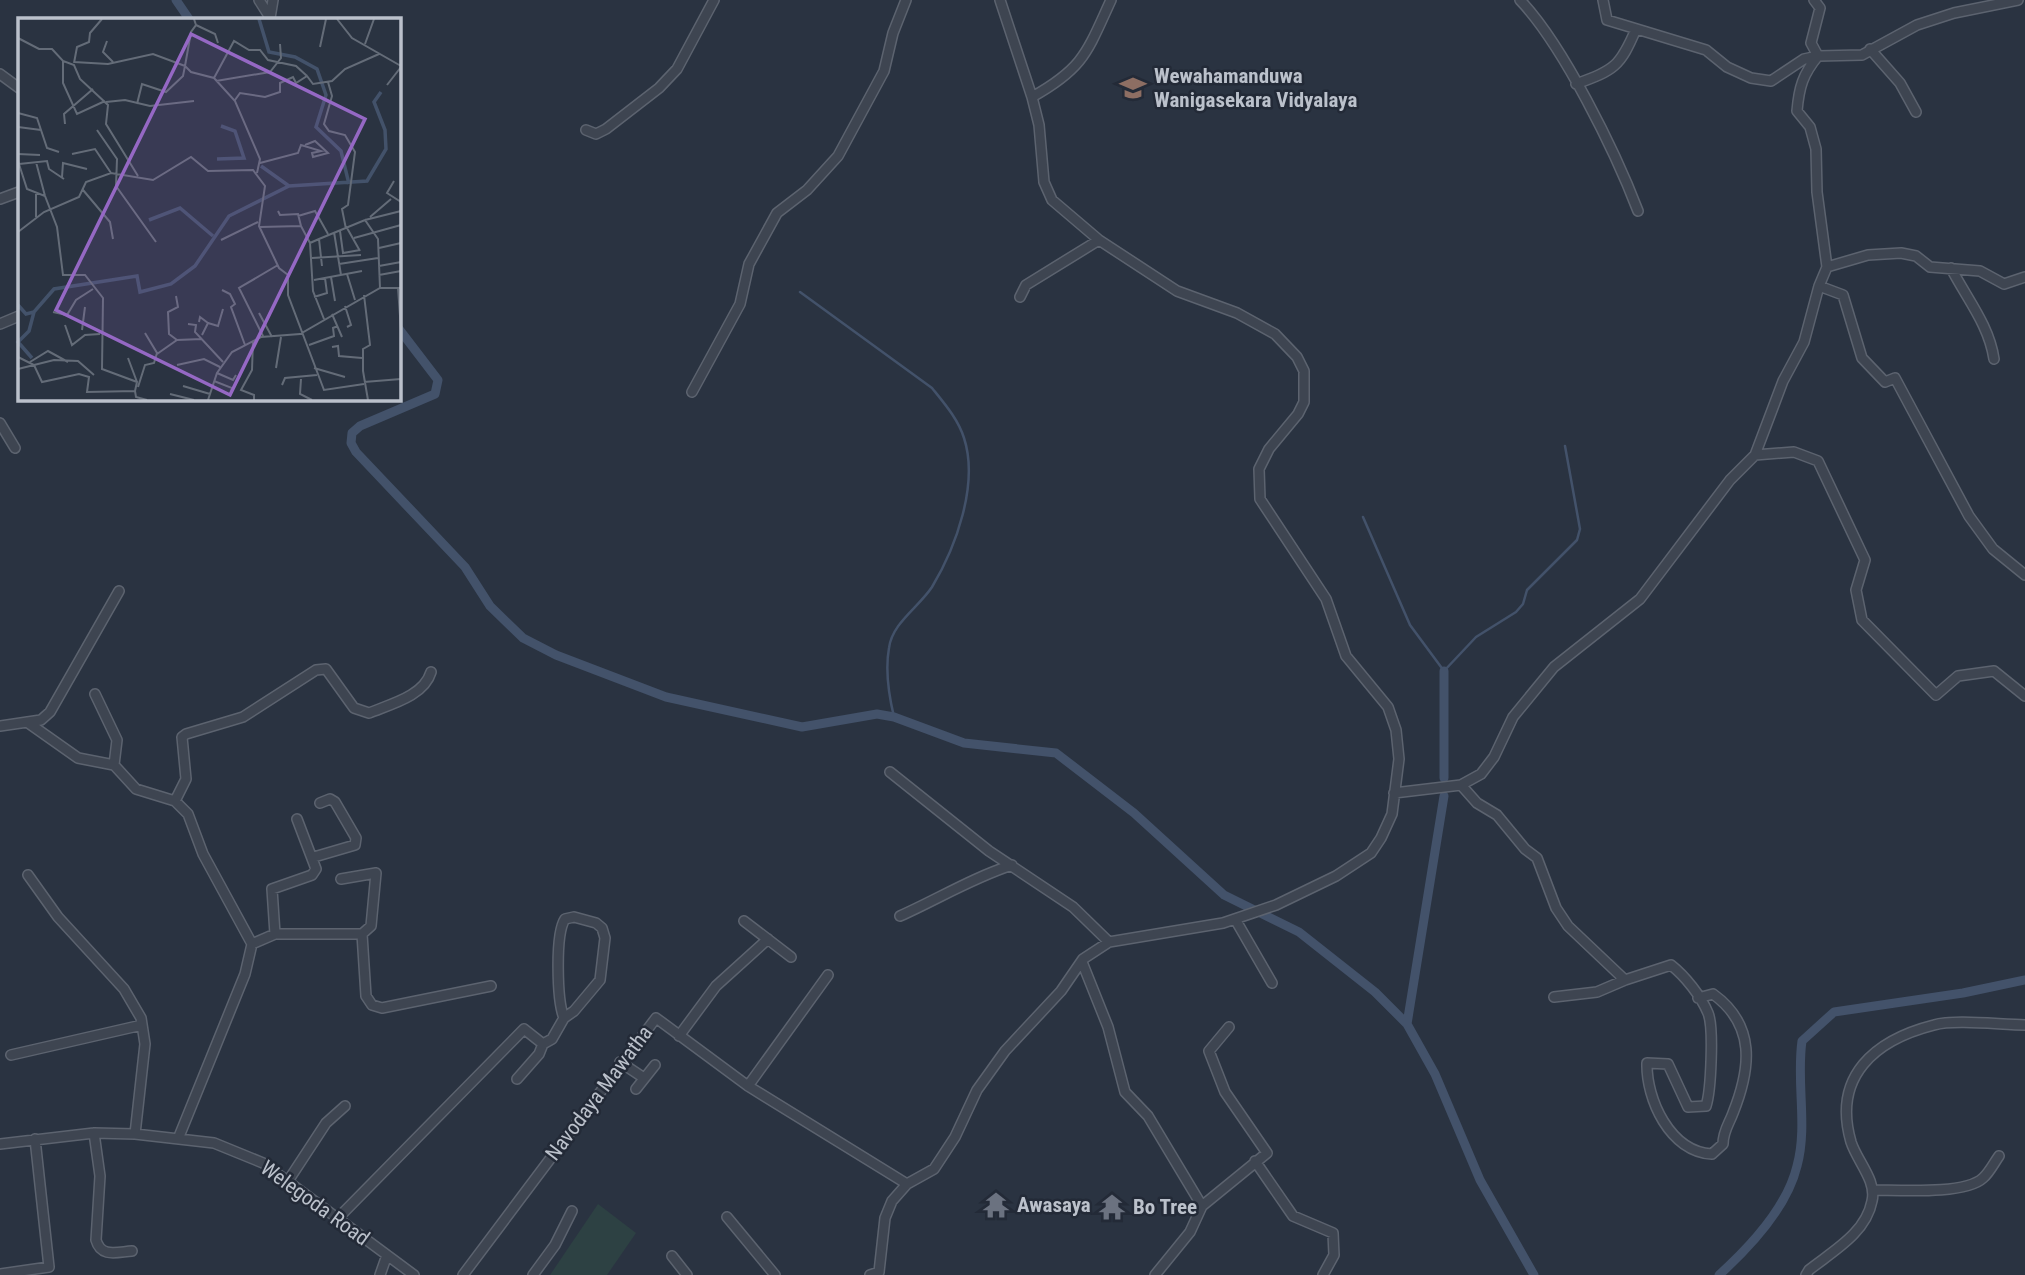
<svg xmlns="http://www.w3.org/2000/svg" width="2025" height="1275" viewBox="0 0 2025 1275" font-family="'Roboto Condensed',sans-serif">
<style>
.green{fill:#2d4143}
.lines{fill:none;stroke-linecap:round;stroke-linejoin:round}
.stream{stroke:#43526a;stroke-width:2.5}
.canal{stroke:#43526a;stroke-width:9}
.minor-casing{stroke:#5c636f;stroke-width:12}
.minor{stroke:#3e4551;stroke-width:9}
.labels{text-anchor:middle;stroke-width:5;stroke-linejoin:round;paint-order:stroke}
.poi-label{font-size:21px;font-weight:bold;fill:#bbc1cb;stroke:#232a37;text-anchor:start}
.street-label{font-size:21px;fill:#bbc1cb;stroke:#232a37}
.inset-river{fill:none;stroke:#43526a;stroke-width:3.5}
.inset-road{fill:none;stroke:#646c78;stroke-width:2}
.view{fill:#9568c4;fill-opacity:0.15;stroke:#9568c4;stroke-width:3.5}
.inset-edge{fill:none;stroke:#bbc1cb;stroke-width:3.5}
</style>
<rect width="100%" height="100%" fill="#2a3341"/>
<path class="green" d="M 598,1204 L 636,1233 L 607,1275 L 550,1275 Z"/>
<g class="lines">
<path class="stream" d="M 800,292 L 932,388 C 944,403 958,419 964,438 C 979,484 956,547 932,587 C 919,607 892,623 889,648 C 885,670 889,696 894,717
M 1363,517 L 1410,625 L 1444,671 L 1476,637 L 1516,612 L 1523,604 L 1527,590 L 1577,540 L 1580,529 L 1565,446"/>
<path class="canal" d="M 176,0 L 189,19
M 399,329 L 438,380 L 435,394 L 360,426 L 352,433 L 351,443 L 356,452 L 465,567 L 490,606 L 523,638 L 556,655 L 666,697 L 802,727 L 877,714 L 894,717 L 964,743 L 1056,753 L 1134,813 L 1224,895 L 1299,932 L 1375,992 L 1407,1024 L 1435,1074 L 1480,1180 L 1534,1275
M 1444,778 L 1444,671
M 1407,1024 L 1444,796
M 1719,1275 C 1750,1247 1787,1208 1797,1166 C 1808,1126 1796,1082 1802,1041 L 1834,1012 L 1963,993 L 2025,980"/>
<g class="minor-casing">
<path id="minor" d="M 259,0 L 271,19
M 1520,0 C 1563,45 1615,151 1638,211
M 1603,0 L 1607,20 L 1706,50 L 1727,67 L 1751,78 L 1771,81 L 1804,59 L 1818,56 L 1811,43 L 1820,8 L 1814,0
M 270,18 L 273,0
M 1870,49 L 1900,83 L 1916,112
M 0,74 L 19,88
M 1576,84 C 1614,70 1620,67 1636,29
M 1032,97 C 1084,68 1087,52 1111,0
M 586,130 L 596,134 L 606,129 L 659,88 L 677,69 L 714,0
M 0,199 L 19,192
M 1827,267 L 1868,255 L 1901,253 L 1916,256 L 1930,267 L 1980,271 L 2004,284 L 2025,277
M 1951,268 C 1967,299 1989,325 1994,359
M 1819,286 L 1843,295 L 1862,358 L 1885,382 L 1895,378 L 1969,516 L 1993,549 L 2025,575
M 1020,297 L 1026,285 L 1099,240
M 0,324 L 19,316
M 692,392 L 740,304 L 749,264 L 777,213 L 807,190 L 838,156 L 884,71 L 893,33 L 906,0
M 0,423 L 15,448
M 1755,455 L 1794,452 L 1818,461 L 1865,560 L 1856,590 L 1862,620 L 1936,695 L 1958,676 L 1994,671 L 2025,696
M 95,694 L 117,740 L 114,765
M 27,722 L 78,758 L 114,765 L 136,789 L 175,801 L 188,814 L 203,854 L 252,944
M 0,726 L 41,720 L 50,712 L 119,591
M 890,772 L 989,851 L 1073,907 L 1109,942
M 1461,785 L 1477,803 L 1497,815 L 1525,849 L 1537,858 L 1556,908 L 1568,926 L 1625,980 L 1671,965 C 1685,976 1701,996 1708,1013 C 1714,1027 1711,1091 1706,1106 L 1688,1107 L 1668,1064 L 1647,1063 C 1646,1099 1670,1152 1712,1154 L 1723,1144 C 1723,1131 1729,1124 1733,1113 C 1751,1068 1756,1025 1713,994 L 1698,998
M 1394,793 L 1461,785 L 1481,774 L 1494,757 L 1513,717 L 1554,667 L 1640,599 L 1730,480 L 1755,455 L 1783,381 L 1804,342 L 1819,286 L 1827,267 L 1817,192 L 1816,149 L 1810,127 L 1797,111 C 1799,87 1803,74 1818,56 L 1862,55 L 1917,25 L 1954,13 L 2018,0
M 175,801 L 186,779 L 182,737 L 186,734 L 243,717 L 316,670 L 326,669 L 354,708 L 369,713 C 391,704 424,696 431,672
M 314,857 L 355,845 L 356,838 L 335,802 L 330,799 L 320,803
M 28,875 L 58,917 L 124,989 L 141,1018 L 145,1044 L 135,1134
M 900,916 C 938,899 972,878 1012,865
M 1235,919 L 1272,983
M 744,921 L 791,957
M 275,934 L 362,934 L 371,926 L 376,873 L 341,879
M 362,934 L 366,996 L 372,1005 L 382,1008 L 491,986
M 1082,962 L 1108,1027 L 1125,1092 L 1148,1116 L 1202,1206 L 1190,1232 L 1155,1275
M 1554,997 L 1597,992 L 1625,980
M 679,1036 L 716,986 L 768,939
M 11,1055 L 142,1025
M 620,1062 L 644,1078
M 517,1079 L 539,1054 L 543,1044
M 748,1086 L 828,975
M 636,1089 L 655,1065
M 94,1133 L 100,1176 L 96,1240 C 101,1258 117,1252 132,1251
M 178,1139 L 245,974 L 252,944 L 275,934 L 272,889 L 312,875 L 316,869 L 297,819
M 0,1144 L 94,1133 L 135,1134 L 214,1143 L 263,1163 L 414,1275
M 1255,1161 L 1293,1216 L 1333,1233 L 1334,1255 L 1323,1275
M 288,1181 L 326,1123 L 345,1106
M 1873,1190 C 1898,1190 1965,1195 1983,1178 C 1989,1173 1994,1163 1999,1156
M 1202,1206 L 1267,1153 L 1225,1092 L 1209,1051 L 1229,1027
M 727,1217 L 775,1275
M 338,1218 L 524,1029 L 543,1044 L 552,1039 L 564,1018 L 574,1011 L 600,980 L 605,938 L 602,928 L 596,923 L 574,917 L 565,919 C 555,934 557,1001 564,1018
M 672,1256 L 687,1275
M 0,1274 L 49,1267 L 35,1139
M 380,1275 L 387,1255
M 463,1275 L 656,1018 L 748,1086 L 907,1184
M 533,1275 L 555,1245 L 572,1211
M 870,1275 L 879,1272 L 885,1218 L 892,1201 L 907,1184 L 934,1169 L 955,1137 L 977,1090 L 1005,1051 L 1061,991 L 1083,959 L 1109,942 L 1223,923 L 1276,905 L 1336,876 L 1371,853 L 1381,838 L 1392,814 L 1399,759 L 1396,730 L 1388,707 L 1346,656 L 1326,599 L 1260,499 L 1259,469 L 1269,449 L 1298,414 L 1304,402 L 1304,371 L 1297,357 L 1275,334 L 1237,313 L 1177,291 L 1099,240 L 1052,200 L 1044,182 L 1039,125 L 1032,97 L 1000,0
M 1806,1275 L 1809,1270 C 1833,1251 1866,1233 1872,1201 C 1877,1181 1857,1161 1851,1142 C 1832,1076 1875,1040 1934,1025 C 1955,1019 2002,1025 2025,1025"/>
</g>
<use href="#minor" class="minor"/>
</g>
<defs>
<g id="school-bare" transform="scale(2.1)"><path d="M0-5L7-2L0 1L-7-2ZM-4 1L0 2.5L4 1V4Q0 6-4 4Z" fill="#8d6e63" stroke="#232a37" stroke-width="2.5" paint-order="stroke"/></g>
<g id="temple-bare" transform="scale(2.1)"><path d="M0-6L5-2H3V0L6.5 2.5H4V6H1.5V3h-3V6H-4V2.5H-6.5L-3 0V-2H-5Z" fill="#6b7280" stroke="#232a37" stroke-width="2.5" paint-order="stroke"/></g>
</defs>
<g fill-rule="evenodd">
<use href="#school-bare" x="1133" y="88"/>
<use href="#temple-bare" x="996" y="1205"/>
<use href="#temple-bare" x="1112" y="1207"/>
</g>
<g class="labels">
<g class="poi-label">
<text x="1154" y="83">Wewahamanduwa<tspan x="1154" dy="24">Wanigasekara Vidyalaya</tspan></text>
<text x="1017" y="1212">Awasaya</text>
<text x="1133" y="1214">Bo Tree</text>
</g>
<g class="street-label">
<text transform="translate(599 1093) rotate(-53)" y="7">Navodaya Mawatha</text>
<text transform="translate(315 1203) rotate(36)" y="7">Welegoda Road</text>
</g>
</g>
<g transform="translate(18 18)">
<rect width="383" height="383" fill="#2a3341"/>
<path class="inset-river" d="M 241,1 L 251,34 L 277,39 L 299,51 L 308,77 L 298,109 L 323,133 L 331,166M 199,141 L 226,140 L 217,113 L 203,108M 243,148 L 271,168M 131,202 L 162,190 L 195,218M 0,287 L 8,296 L 16,294 L 36,271 L 119,258 L 122,274 L 153,266 L 177,248 L 211,198 L 271,168 L 349,163 L 368,131 L 367,112 L 356,84 L 363,74M 14,340 L 0,324 L 11,313 L 16,294"/>
<path class="inset-road" d="M 176,1 L 178,7 L 173,14 L 167,48 L 173,54 L 196,60 L 217,83 L 242,141 L 239,155M 319,1 L 334,20 L 383,48M 178,7 L 197,16 L 200,25M 0,20 L 21,31 L 34,31 L 45,43 L 56,47 L 62,61 L 90,87 L 88,106 L 120,158M 89,23 L 85,34 L 95,44M 347,26 L 356,1M 302,29 L 308,1M 45,43 L 45,65 L 59,96 L 87,83M 56,44 L 90,46 L 135,36 L 167,48 L 165,58 L 148,74 L 124,66 L 119,86M 56,45 L 59,29 L 71,24 L 72,15 L 84,1M 196,60 L 216,23 L 231,32 L 242,32 L 250,42 L 278,48 L 289,58M 198,63 L 252,54 L 263,40 L 262,26M 310,64 L 314,78 L 306,106 L 311,113 L 327,117 L 337,134 L 330,187 L 324,191 L 328,211M 369,67 L 383,49M 217,82 L 222,75 L 247,79 L 262,74 L 262,65 L 275,59 L 278,65 L 289,58 L 295,66 L 314,63 L 327,51 L 361,36M 88,84 L 107,82 L 132,88 L 176,83M 0,95 L 19,100 L 29,130 L 41,134M 47,106 L 46,96 L 75,71M 0,109 L 23,112M 79,112 L 99,141 L 98,168 L 138,224M 0,136 L 22,137M 54,136 L 77,131 L 93,155M 0,143 L 9,171 L 27,178 L 39,209 L 45,257 L 67,257 L 85,280 L 84,351 L 119,364 L 117,373M 18,144 L 27,178M 242,145 L 280,135 L 283,127 L 303,133 L 294,135 L 295,139 L 310,135 L 297,123 L 287,127M 1,146 L 29,143 L 31,151 L 46,161M 44,159 L 45,145 L 69,151M 376,163 L 369,175 L 383,184 L 383,192M 65,172 L 92,204 L 95,221M 260,193 L 262,197 L 280,196 L 283,208M 280,198 L 297,193 L 310,216M 18,199 L 18,174M 352,199 L 373,181M 347,202 L 383,193M 242,209 L 283,208 L 292,225M 329,210 L 342,233M 322,213 L 325,235 L 342,232M 0,214 L 26,194 L 61,179 L 68,164 L 93,155 L 135,162 L 173,139 L 190,153 L 235,152 L 247,168 L 241,208 L 261,250 L 270,257 L 270,277 L 306,372 L 346,366M 316,214 L 323,257M 336,220 L 383,207M 301,221 L 304,248M 203,222 L 240,204M 361,230 L 383,225M 294,240 L 343,237M 321,246 L 360,240M 361,248 L 383,244M 329,256 L 337,282M 361,257 L 383,253M 313,259 L 317,283M 296,262 L 344,253M 380,270 L 383,312M 204,272 L 212,276 L 217,286 L 213,289 L 227,327M 346,277 L 352,327 L 345,331 L 345,353 L 350,382M 158,278 L 160,289 L 150,294 L 151,316 L 159,322M 296,279 L 309,275 L 307,260M 327,288 L 333,307 L 329,309M 35,294 L 49,297 L 58,282 L 75,271M 241,295 L 254,319M 314,296 L 324,319M 306,301 L 295,273 L 292,225 L 301,221 L 347,202 L 360,221 L 362,270M 181,304 L 182,299 L 190,305 L 184,317M 190,305 L 200,308 L 205,291M 170,306 L 178,307 L 177,314 L 205,344M 47,307 L 54,327 L 67,317 L 82,316M 64,312 L 67,289M 245,318 L 221,270 L 260,247M 235,323 L 234,352 L 223,372 L 236,377 L 236,382M 291,327 L 316,318 L 315,310 L 320,308M 314,329 L 320,328 L 321,338 L 344,340M 139,336 L 159,322 L 184,321M 0,339 L 16,347 L 24,364 L 61,356 L 71,359 L 69,374 L 117,373 L 118,379 L 129,382M 110,340 L 119,364M 12,344 L 30,333 L 50,344M 159,347 L 186,341 L 202,349M 258,350 L 263,319M 296,350 L 327,359M 0,351 L 36,342 L 60,343 L 76,357M 199,355 L 215,362 L 218,357M 283,361 L 282,376 L 294,382M 196,363 L 214,370 L 212,378M 346,364 L 383,361M 264,367 L 267,360 L 299,357M 165,368 L 192,376M 120,369 L 127,347 L 136,345 L 139,335 L 127,315M 152,376 L 176,382M 190,382 L 199,355 L 214,334 L 243,319 L 282,316 L 362,270 L 383,270"/>
<path class="view" d="M 173,16 L 347,101 L 212,377 L 38,292 Z"/>
<rect width="383" height="383" class="inset-edge"/>
</g>
</svg>
